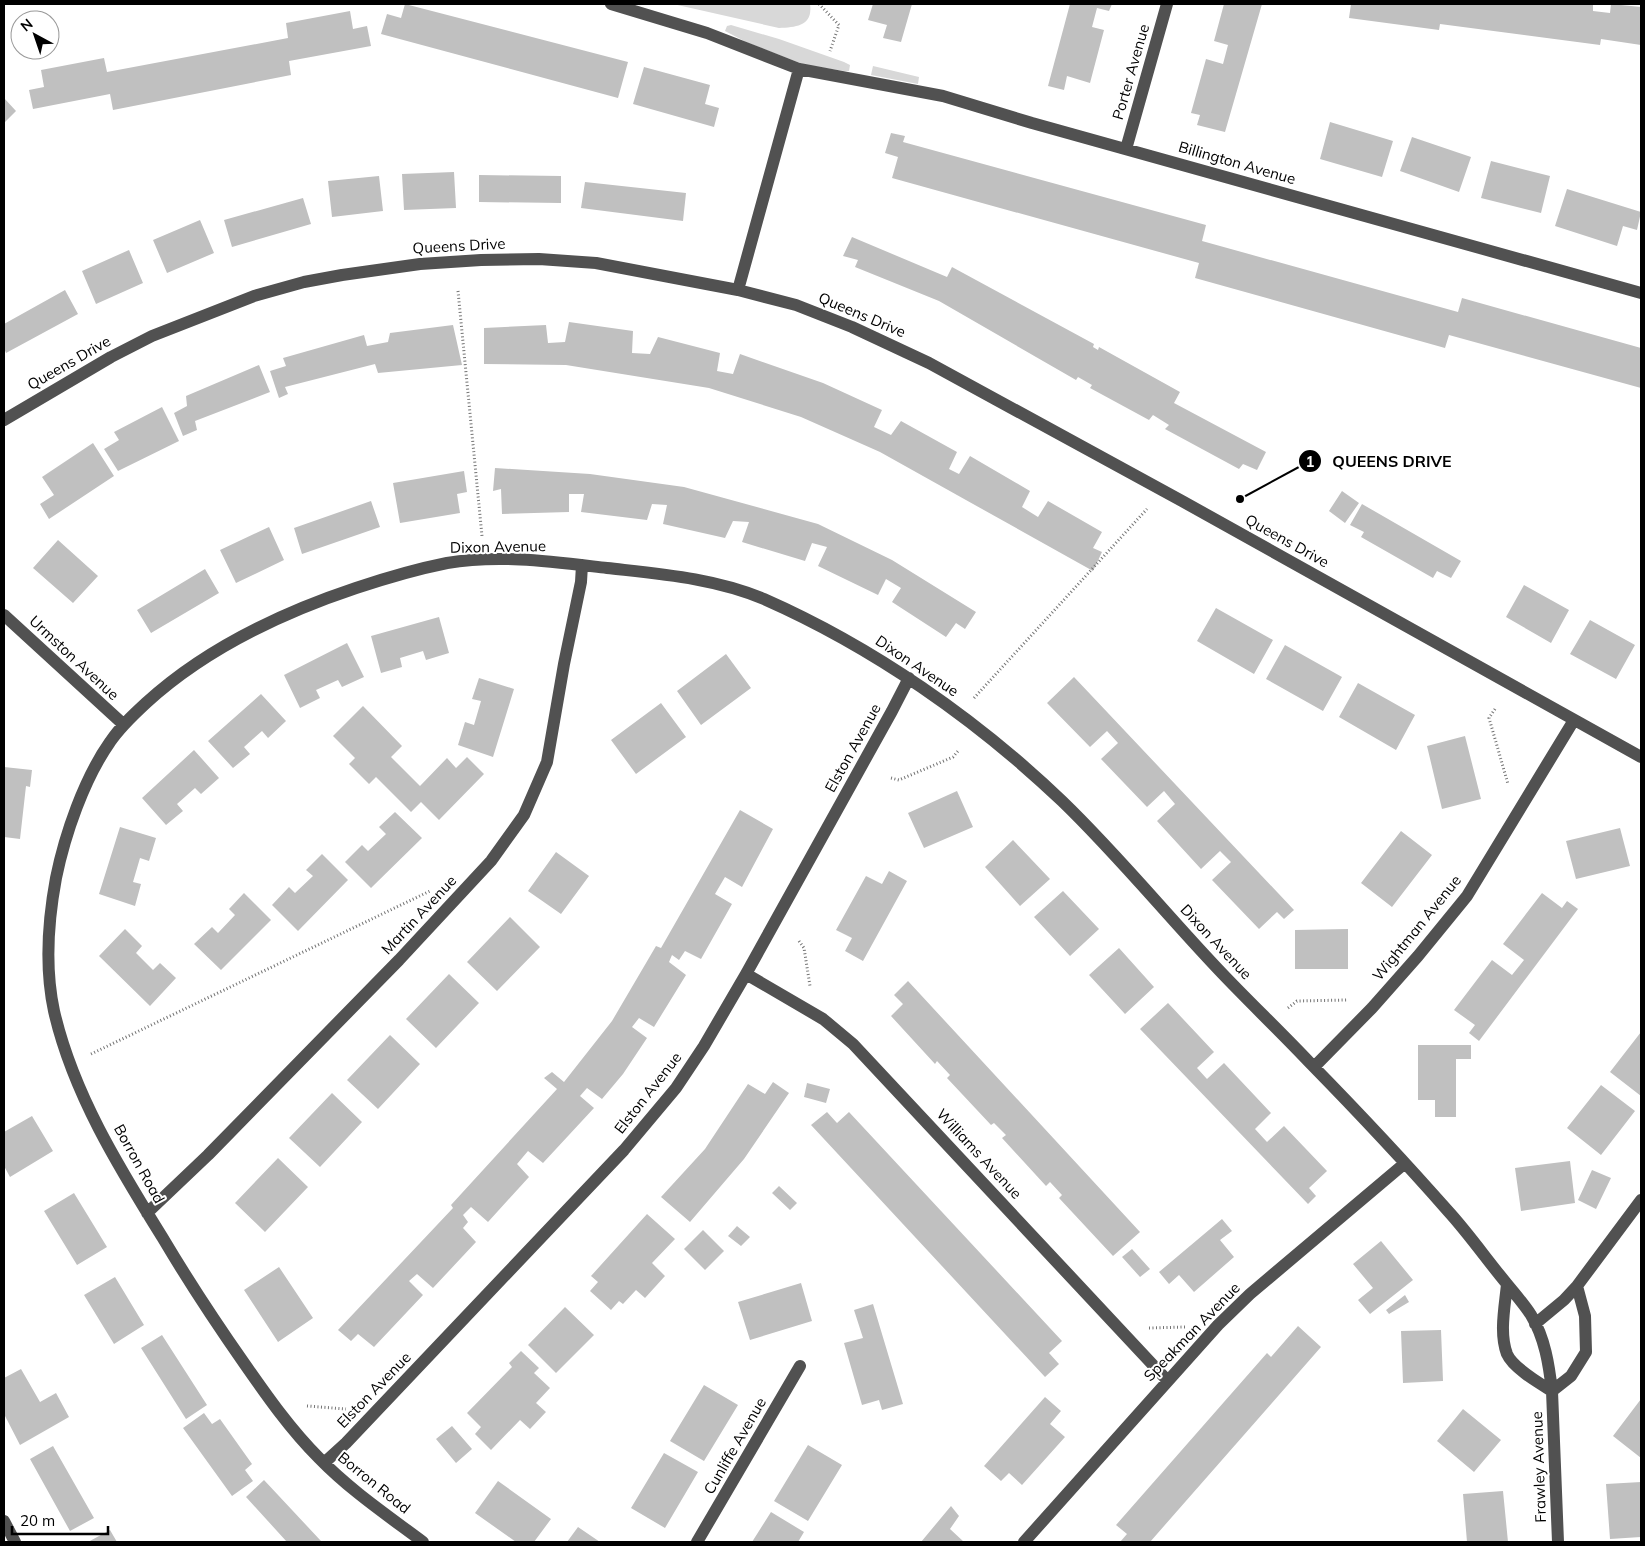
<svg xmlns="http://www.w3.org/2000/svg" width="1645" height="1546" viewBox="0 0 1645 1546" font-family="Mulish,sans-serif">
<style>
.green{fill:#d8d8d8}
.building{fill:#c0c0c0}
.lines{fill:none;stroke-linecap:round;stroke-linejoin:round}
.path{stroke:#737373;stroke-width:3;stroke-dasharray:1 2.5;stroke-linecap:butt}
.minor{stroke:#515151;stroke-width:12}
.labels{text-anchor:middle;stroke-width:4;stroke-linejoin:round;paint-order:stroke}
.street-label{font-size:15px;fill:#000;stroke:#fff}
.leader{fill:none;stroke:#000;stroke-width:2}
.callout-dot{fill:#000;stroke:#fff;stroke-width:2}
.mark-label{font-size:15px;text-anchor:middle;font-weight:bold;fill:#fff}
.callout-label{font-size:16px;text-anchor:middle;font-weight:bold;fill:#000;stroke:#fff;stroke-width:4;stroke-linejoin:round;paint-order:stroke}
</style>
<rect width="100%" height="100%" fill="#fff"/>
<path class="green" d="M 673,4 L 810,4 C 813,26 797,27 779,28 Z
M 731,25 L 779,39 L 844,62 L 850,65 L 849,71 L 844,71 L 805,65 L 746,42 L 725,31 L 727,26 Z
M 873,66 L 919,77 L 918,84 L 871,75 Z"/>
<path class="building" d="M 405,4 L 628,62 L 618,98 L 381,34 L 387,14 L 401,18 Z
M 873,4 L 912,4 L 901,42 L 883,38 L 887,25 L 868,20 Z
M 1070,4 L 1112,4 L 1109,11 L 1097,8 L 1092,27 L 1104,30 L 1090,83 L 1067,76 L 1064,90 L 1048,86 Z
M 1224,4 L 1262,4 L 1225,132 L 1197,125 L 1200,115 L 1191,113 L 1206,59 L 1223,64 L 1228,45 L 1214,41 Z
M 1351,4 L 1586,4 L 1593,5 L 1593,11 L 1610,13 L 1611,4 L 1641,7 L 1641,45 L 1601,39 L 1600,45 L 1440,24 L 1439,30 L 1349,18 Z
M 350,11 L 353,29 L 367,26 L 371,46 L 289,61 L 291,75 L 113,110 L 110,94 L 33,109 L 29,90 L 44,87 L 41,70 L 104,58 L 107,72 L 288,38 L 286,23 Z
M 644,67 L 710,85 L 705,104 L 719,108 L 714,127 L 633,104 Z
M 4,98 L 16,111 L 4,123 Z
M 1330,122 L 1393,141 L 1382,177 L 1320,159 Z
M 891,133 L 905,136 L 903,142 L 1206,225 L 1202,241 L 1458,312 L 1462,298 L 1641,348 L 1641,388 L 1449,335 L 1445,348 L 1195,278 L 1199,263 L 892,178 L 898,157 L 885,153 Z
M 1412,137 L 1471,157 L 1459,192 L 1400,171 Z
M 1491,161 L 1550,176 L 1541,213 L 1481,198 Z
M 454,172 L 456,208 L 404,210 L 402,174 Z
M 479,175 L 561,176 L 561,203 L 479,202 Z
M 379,176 L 383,211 L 332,217 L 328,181 Z
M 585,182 L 686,193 L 683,221 L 581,208 Z
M 1567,189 L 1641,212 L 1637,230 L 1623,226 L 1617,246 L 1555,226 Z
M 303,198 L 311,224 L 232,247 L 224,220 Z
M 200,220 L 214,253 L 167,273 L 153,240 Z
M 852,237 L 947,277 L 952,267 L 1094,344 L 1093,347 L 1098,350 L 1099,347 L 1180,392 L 1174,403 L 1266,452 L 1257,470 L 1243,464 L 1239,469 L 1165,429 L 1169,425 L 1153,415 L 1149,420 L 1090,388 L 1092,385 L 1078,377 L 1076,380 L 939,301 L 855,267 L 858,260 L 843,256 Z
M 129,250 L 143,283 L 96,304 L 82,271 Z
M 65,290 L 78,314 L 6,353 L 4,348 L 4,324 Z
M 569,322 L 633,331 L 632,353 L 650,354 L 658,337 L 720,353 L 717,371 L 733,374 L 740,354 L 823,383 L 882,410 L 874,427 L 891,435 L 901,421 L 957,452 L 949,469 L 959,474 L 970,456 L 1030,491 L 1022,507 L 1038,517 L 1048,501 L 1102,532 L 1093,548 L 1102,552 L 1093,571 L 880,452 L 801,417 L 709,388 L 566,365 L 484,364 L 484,328 L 546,325 L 548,343 L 565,342 Z
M 453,325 L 462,365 L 378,373 L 375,364 L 285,387 L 288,394 L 279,398 L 270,371 L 286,366 L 283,358 L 364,335 L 367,346 L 388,342 L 390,333 Z
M 259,365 L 270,392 L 195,421 L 197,430 L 183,436 L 174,413 L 187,406 L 186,396 Z
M 162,407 L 179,441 L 118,471 L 104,449 L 119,440 L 114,432 Z
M 93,443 L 114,476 L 49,519 L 40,504 L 54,495 L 42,477 Z
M 495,468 L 590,474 L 684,487 L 818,524 L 892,560 L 976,612 L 965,629 L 956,623 L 946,637 L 892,602 L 901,588 L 886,579 L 878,595 L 818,566 L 827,547 L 812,543 L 805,561 L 742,542 L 749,522 L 733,521 L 725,538 L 663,524 L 667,505 L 652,504 L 647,520 L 581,512 L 584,494 L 569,494 L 569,512 L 502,514 L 501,489 L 493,491 Z
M 464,471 L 467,492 L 457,494 L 460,513 L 400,523 L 393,483 Z
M 1342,491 L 1359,503 L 1345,523 L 1329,511 Z
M 371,501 L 380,527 L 302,554 L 294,528 Z
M 1362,504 L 1461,561 L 1451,578 L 1437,571 L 1433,578 L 1361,537 L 1364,532 L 1350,525 Z
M 269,527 L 284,560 L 236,583 L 220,550 Z
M 58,540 L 98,576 L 73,603 L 33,568 Z
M 205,569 L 219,593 L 151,633 L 137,610 Z
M 1524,585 L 1569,610 L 1551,643 L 1506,617 Z
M 1216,608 L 1273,640 L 1254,674 L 1197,641 Z
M 439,617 L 449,653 L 426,660 L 423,651 L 400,658 L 402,667 L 381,673 L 371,636 Z
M 1590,620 L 1635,645 L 1616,679 L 1570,654 Z
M 347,643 L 364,677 L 342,687 L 338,680 L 316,690 L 320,698 L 300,708 L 284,675 Z
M 1285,645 L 1342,677 L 1323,711 L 1266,679 Z
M 726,654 L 751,688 L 701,725 L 677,691 Z
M 1074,677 L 1294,910 L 1284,919 L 1277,912 L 1259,929 L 1212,880 L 1231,862 L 1220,851 L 1201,869 L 1157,821 L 1175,804 L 1164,791 L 1147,807 L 1101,759 L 1118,743 L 1107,731 L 1090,747 L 1047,703 Z
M 479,678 L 514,689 L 493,757 L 458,745 L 465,722 L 474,725 L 481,701 L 472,699 Z
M 1358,683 L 1415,715 L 1396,750 L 1339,717 Z
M 261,694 L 286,721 L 268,738 L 262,731 L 244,747 L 250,754 L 233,768 L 208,741 Z
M 661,703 L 686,737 L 636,774 L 611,740 Z
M 363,706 L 402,746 L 391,757 L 420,786 L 447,758 L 456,768 L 467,757 L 484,774 L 439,820 L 421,802 L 411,812 L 376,777 L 369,784 L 349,764 L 355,758 L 333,736 Z
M 1465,736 L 1481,799 L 1442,809 L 1427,746 Z
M 194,750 L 219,778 L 201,794 L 195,788 L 177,804 L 183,811 L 166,825 L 142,798 Z
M 4,767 L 32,770 L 30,787 L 26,786 L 20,839 L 4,837 Z
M 957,791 L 973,827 L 924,848 L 908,813 Z
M 740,810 L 773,829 L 742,887 L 725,877 L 715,894 L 732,904 L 701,959 L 685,951 L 679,960 L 672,955 L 669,962 L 686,975 L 654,1027 L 639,1018 L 632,1027 L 647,1038 L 623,1074 L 602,1099 L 587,1088 L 580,1096 L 594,1108 L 543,1163 L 528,1151 L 517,1164 L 529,1177 L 488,1222 L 471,1207 L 463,1215 L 468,1222 L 463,1228 L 476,1242 L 433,1288 L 417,1274 L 409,1281 L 423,1295 L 374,1347 L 358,1334 L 351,1341 L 338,1330 L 453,1208 L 451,1205 L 557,1089 L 544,1078 L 552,1072 L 564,1082 L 612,1021 L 656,946 L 661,948 Z
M 395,812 L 422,838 L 371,888 L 345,862 L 362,845 L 368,851 L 386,834 L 379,827 Z
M 120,827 L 156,838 L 149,861 L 140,858 L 133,882 L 141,884 L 135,906 L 99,894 Z
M 1620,828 L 1630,866 L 1576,879 L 1566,841 Z
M 1401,831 L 1432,855 L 1392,907 L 1361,883 Z
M 1013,840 L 1050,879 L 1020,906 L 985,867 Z
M 556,852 L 589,876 L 561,914 L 528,891 Z
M 322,854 L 348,880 L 298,931 L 272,905 L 289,887 L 295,893 L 313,876 L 306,870 Z
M 889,871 L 907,881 L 863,961 L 845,951 L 852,938 L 836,930 L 866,876 L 882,884 Z
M 1063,891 L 1099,929 L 1070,956 L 1034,917 Z
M 244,893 L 271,920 L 221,970 L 194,944 L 212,927 L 218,933 L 235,915 L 229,909 Z
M 1542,893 L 1562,908 L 1567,901 L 1578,909 L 1479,1041 L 1469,1033 L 1475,1025 L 1454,1010 L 1492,960 L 1512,975 L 1524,960 L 1503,944 Z
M 510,917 L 540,947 L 497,991 L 467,962 Z
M 125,929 L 142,946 L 136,953 L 153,970 L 160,963 L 176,978 L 150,1006 L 99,956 Z
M 1348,929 L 1348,969 L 1295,969 L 1295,930 Z
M 1119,948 L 1154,987 L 1125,1014 L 1089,975 Z
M 449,974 L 479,1003 L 436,1048 L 406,1019 Z
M 908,981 L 1140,1232 L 1113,1256 L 1059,1198 L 1062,1195 L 1050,1182 L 1046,1186 L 1002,1138 L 1006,1135 L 994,1123 L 991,1125 L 947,1078 L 950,1075 L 937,1061 L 935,1064 L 891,1016 L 903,1004 L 894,995 Z
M 1168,1003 L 1214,1052 L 1197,1068 L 1207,1079 L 1224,1063 L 1271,1113 L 1255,1129 L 1267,1142 L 1284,1126 L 1327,1171 L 1309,1188 L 1316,1196 L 1308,1204 L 1140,1029 Z
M 1641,1032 L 1641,1096 L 1610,1072 Z
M 390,1035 L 420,1064 L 378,1109 L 347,1080 Z
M 1418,1045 L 1471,1045 L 1471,1059 L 1456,1059 L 1456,1117 L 1435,1117 L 1435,1100 L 1418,1100 Z
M 773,1082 L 789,1093 L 744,1159 L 690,1222 L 661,1197 L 705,1149 L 748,1084 L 765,1094 Z
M 807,1083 L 830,1089 L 826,1103 L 804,1097 Z
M 1601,1085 L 1635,1111 L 1601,1155 L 1567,1128 Z
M 332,1093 L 362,1122 L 320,1167 L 289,1138 Z
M 827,1112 L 837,1123 L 849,1112 L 1062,1341 L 1049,1353 L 1059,1364 L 1045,1377 L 811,1125 Z
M 32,1116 L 53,1151 L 10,1177 L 4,1166 L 4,1132 Z
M 278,1158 L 308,1187 L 265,1232 L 235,1203 Z
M 1570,1161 L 1575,1203 L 1521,1211 L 1515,1168 Z
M 1592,1170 L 1611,1178 L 1596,1209 L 1578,1200 Z
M 779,1186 L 797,1203 L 790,1210 L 772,1193 Z
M 74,1193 L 107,1247 L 77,1265 L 44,1211 Z
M 647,1214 L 675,1239 L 652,1263 L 665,1276 L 645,1298 L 636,1290 L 623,1304 L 619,1301 L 611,1310 L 590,1291 L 598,1282 L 591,1276 Z
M 1222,1219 L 1232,1231 L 1220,1240 L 1234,1257 L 1194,1292 L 1179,1275 L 1169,1284 L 1159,1272 Z
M 737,1226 L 750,1237 L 741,1246 L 728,1236 Z
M 703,1230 L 724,1251 L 705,1270 L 684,1249 Z
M 1381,1241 L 1413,1280 L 1370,1314 L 1358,1300 L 1373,1288 L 1353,1264 Z
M 1132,1249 L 1150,1269 L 1140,1277 L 1122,1257 Z
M 279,1267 L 313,1318 L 278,1342 L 244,1290 Z
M 115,1277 L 144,1325 L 114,1344 L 84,1295 Z
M 801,1283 L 812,1321 L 750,1340 L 738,1302 Z
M 1405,1295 L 1409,1302 L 1389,1314 L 1386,1310 Z
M 873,1304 L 903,1404 L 882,1410 L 879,1400 L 862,1405 L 844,1343 L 863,1338 L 854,1310 Z
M 565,1307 L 594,1335 L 556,1373 L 528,1345 Z
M 1298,1326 L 1321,1347 L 1150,1542 L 1120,1542 L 1127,1534 L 1116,1525 L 1267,1353 L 1271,1357 Z
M 1441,1330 L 1443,1381 L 1403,1383 L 1401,1331 Z
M 162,1335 L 207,1405 L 186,1419 L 141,1348 Z
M 521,1351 L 539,1368 L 534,1373 L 550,1388 L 536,1403 L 546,1412 L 530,1429 L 520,1420 L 491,1450 L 475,1434 L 481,1427 L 467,1413 L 512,1367 L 509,1363 Z
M 21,1369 L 40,1402 L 56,1393 L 69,1417 L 20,1445 L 4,1414 L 4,1378 Z
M 704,1385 L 738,1405 L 704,1461 L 670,1441 Z
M 1045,1397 L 1061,1411 L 1050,1424 L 1065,1437 L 1022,1485 L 1009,1473 L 1001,1481 L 984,1466 Z
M 1641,1399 L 1641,1458 L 1613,1436 Z
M 1463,1409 L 1501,1440 L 1474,1472 L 1437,1441 Z
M 204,1413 L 212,1424 L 220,1419 L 252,1464 L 245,1470 L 253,1481 L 232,1496 L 183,1428 Z
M 452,1426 L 472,1449 L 456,1463 L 436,1439 Z
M 808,1445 L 842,1465 L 808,1521 L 774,1501 Z
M 53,1446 L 94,1518 L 70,1531 L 30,1459 Z
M 664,1453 L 698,1472 L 665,1528 L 631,1508 Z
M 264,1480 L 321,1541 L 319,1542 L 287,1542 L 246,1497 Z
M 498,1481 L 551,1519 L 534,1542 L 516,1542 L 475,1513 Z
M 1641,1482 L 1641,1537 L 1610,1539 L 1606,1484 Z
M 1503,1491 L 1508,1542 L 1467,1542 L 1463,1494 Z
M 951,1506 L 959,1516 L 950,1529 L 964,1542 L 921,1542 Z
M 771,1512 L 804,1532 L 798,1542 L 752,1542 Z
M 578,1527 L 600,1542 L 567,1542 Z
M 110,1530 L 117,1542 L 88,1542 Z"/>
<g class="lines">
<path class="path" d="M 819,4 L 839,25 L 830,51
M 458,291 L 482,536
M 974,698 L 1147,509
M 1495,709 L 1489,718 L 1508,784
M 891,778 L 899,780 L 953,757 L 958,751
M 799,941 L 804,948 L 810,986
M 1288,1008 L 1297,1001 L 1347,1000
M 91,1054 L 430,891
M 1149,1328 L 1185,1327
M 307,1406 L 346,1409"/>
<path class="minor" d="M 611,4 L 707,33 L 799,69 L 943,96 L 1032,123 L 1641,293
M 1126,149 L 1167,4
M 738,290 L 799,69
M 4,420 L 111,357 L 152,336 L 254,296 L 304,282 L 342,275 L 420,264 L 481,260 L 539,259 L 596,263 L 738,290 L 796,305 L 852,327 L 929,363 L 1182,501 L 1641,757
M 4,615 L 123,724
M 746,974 L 823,1019 L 853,1044 L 1167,1380
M 1314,1067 L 1372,1008 L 1418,956 L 1467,896 L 1574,720
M 147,1213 L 208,1155 L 399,960 L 491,861 L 524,815 L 547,762 L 564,664 L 581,582 L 582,565
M 1507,1284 C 1515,1294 1524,1304 1531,1315 C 1545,1338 1549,1365 1552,1391
M 1535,1324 L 1564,1300 L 1577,1286 L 1641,1200
M 324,1463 L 346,1443 L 624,1150 L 676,1088 L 704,1046 L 746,974 L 892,711 L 909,678
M 4,1521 L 15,1542
M 423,1542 C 387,1515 350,1490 319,1458 C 290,1429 267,1396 244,1363 C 216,1323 189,1282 164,1240 C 120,1169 73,1094 54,1011 C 45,969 48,921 56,878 C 65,834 84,779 110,742 C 120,727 133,715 146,703 C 205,649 281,613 356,588 C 386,578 417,569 447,563 C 500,554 555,562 607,568 C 660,574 714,578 764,599 C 873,647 976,719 1062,801 C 1117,854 1165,913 1217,968 C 1248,1001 1280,1031 1311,1064 C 1358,1112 1404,1161 1448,1211 C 1469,1234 1487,1260 1507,1284 C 1505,1306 1499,1333 1507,1354 C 1513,1368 1539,1383 1552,1391
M 697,1542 L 800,1366
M 1024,1542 L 1218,1325 L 1250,1294 L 1404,1164
M 1558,1542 L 1552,1391 L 1571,1376 L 1586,1352 L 1585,1316 L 1577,1286"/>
</g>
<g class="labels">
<g class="street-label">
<text transform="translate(1131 72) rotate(-74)" y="5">Porter Avenue</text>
<text transform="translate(1237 163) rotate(16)" y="5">Billington Avenue</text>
<text transform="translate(459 246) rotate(-3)" y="5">Queens Drive</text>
<text transform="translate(862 315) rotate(23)" y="5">Queens Drive</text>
<text transform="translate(69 363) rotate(-30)" y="5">Queens Drive</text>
<text transform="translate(1287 541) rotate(29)" y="5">Queens Drive</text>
<text transform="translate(498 547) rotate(-1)" y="5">Dixon Avenue</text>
<text transform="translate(74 658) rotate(43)" y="5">Urmston Avenue</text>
<text transform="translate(917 666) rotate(34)" y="5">Dixon Avenue</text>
<text transform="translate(853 748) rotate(-61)" y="5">Elston Avenue</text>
<text transform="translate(419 915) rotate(-47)" y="5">Martin Avenue</text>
<text transform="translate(1417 928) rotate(-51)" y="5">Wightman Avenue</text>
<text transform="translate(1216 942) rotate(47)" y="5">Dixon Avenue</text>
<text transform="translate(648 1093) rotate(-52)" y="5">Elston Avenue</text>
<text transform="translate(979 1154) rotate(47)" y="5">Williams Avenue</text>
<text transform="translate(139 1164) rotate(61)" y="5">Borron Road</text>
<text transform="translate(1192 1332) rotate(-46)" y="5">Speakman Avenue</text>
<text transform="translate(374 1390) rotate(-46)" y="5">Elston Avenue</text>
<text transform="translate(735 1446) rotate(-60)" y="5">Cunliffe Avenue</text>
<text transform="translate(1539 1467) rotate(-92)" y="5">Frawley Avenue</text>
<text transform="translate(374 1483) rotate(39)" y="5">Borron Road</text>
</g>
</g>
<path class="leader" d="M1240 499L1310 461"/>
<g class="callout-dot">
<circle cx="1240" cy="499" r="5"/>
<circle cx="1310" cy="461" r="12"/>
</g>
<g class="mark-label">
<text x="1310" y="467">1</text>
</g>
<g class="callout-label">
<text x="1392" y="467">QUEENS DRIVE</text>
</g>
<rect width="1645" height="1546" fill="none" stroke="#000000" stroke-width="10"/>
<g transform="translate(35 35) rotate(320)"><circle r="24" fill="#ffffff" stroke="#999999"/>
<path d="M0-4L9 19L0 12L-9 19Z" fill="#000000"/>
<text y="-8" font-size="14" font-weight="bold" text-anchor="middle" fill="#000000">N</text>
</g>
<path d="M12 1526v8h96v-8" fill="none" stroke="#000000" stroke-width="2.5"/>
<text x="20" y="1526" font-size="15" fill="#000000" stroke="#ffffff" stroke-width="4" paint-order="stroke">20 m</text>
</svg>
